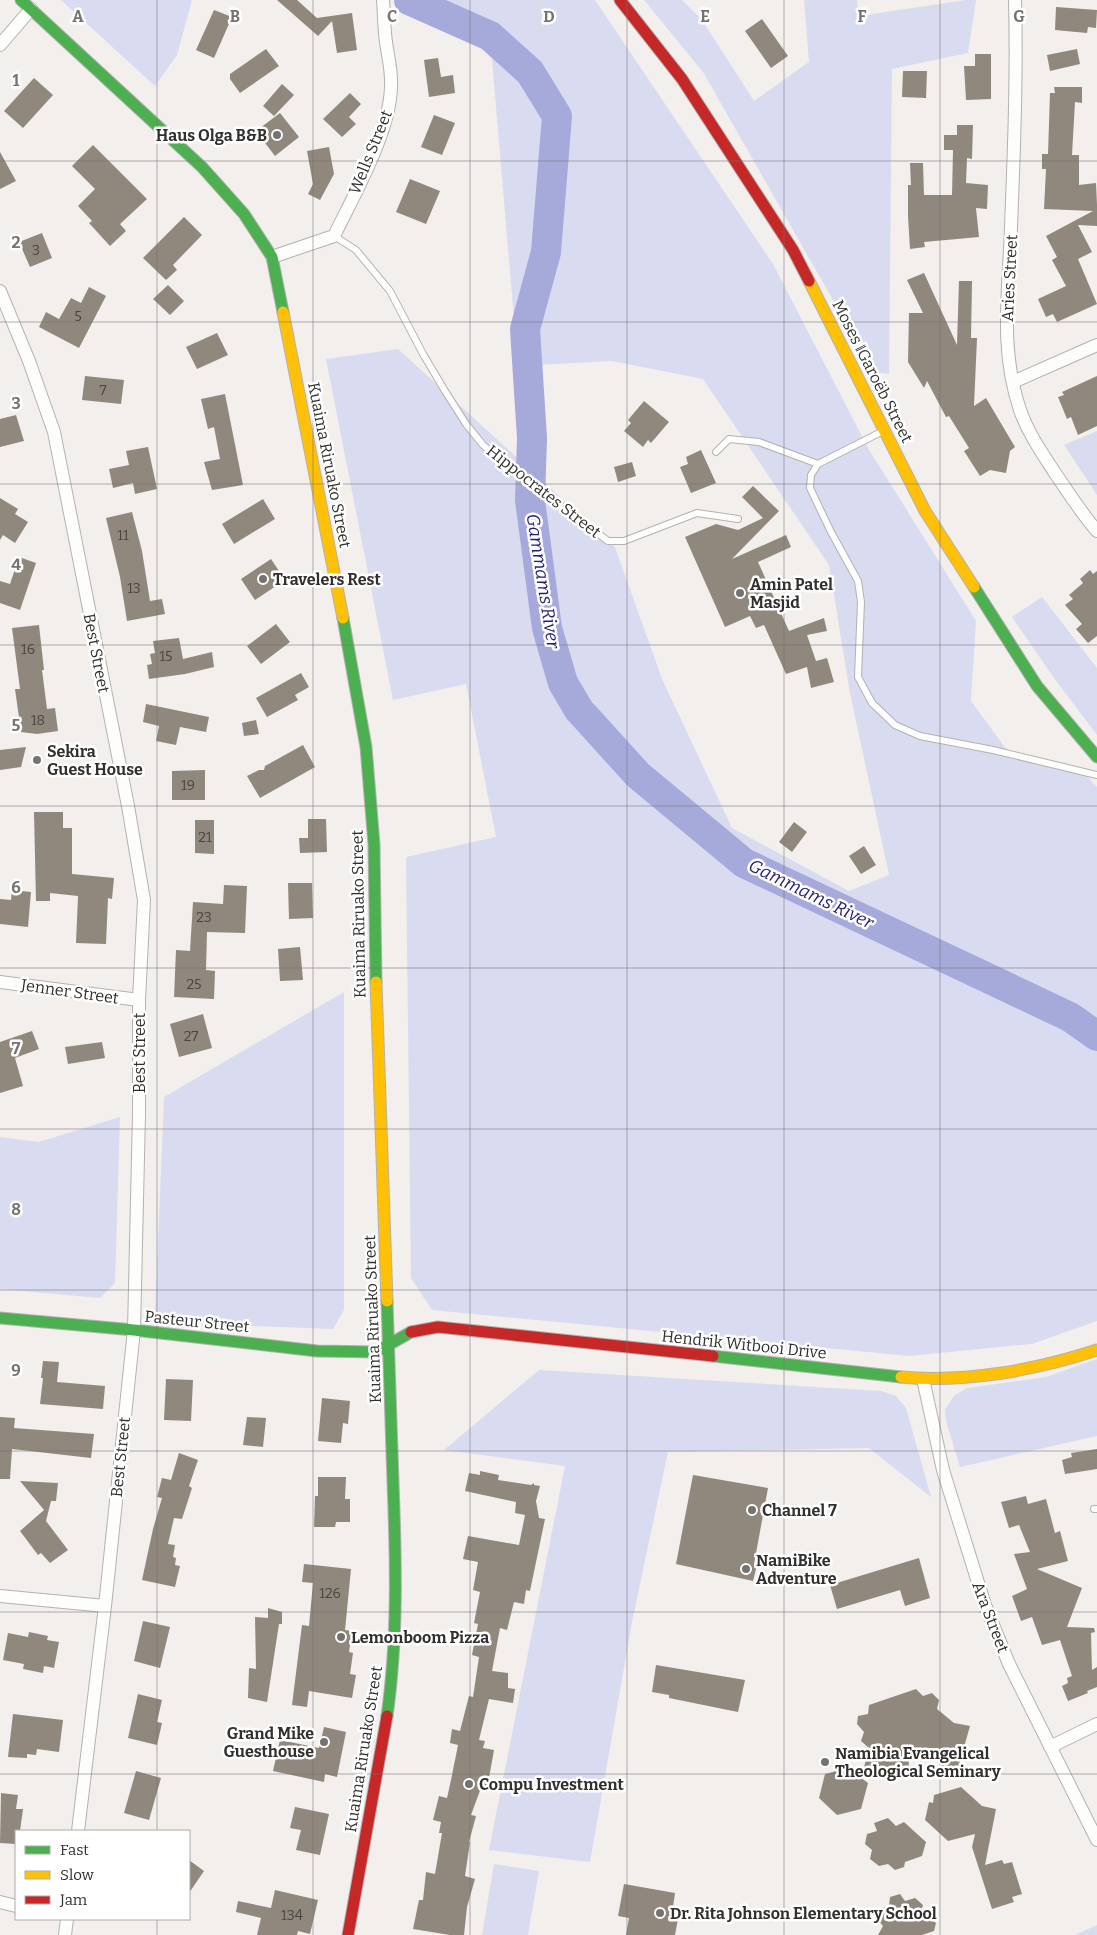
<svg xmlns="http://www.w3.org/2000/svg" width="1097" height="1935" viewBox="0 0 1097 1935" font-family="Bitter,serif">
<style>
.green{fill:#d9dbf1}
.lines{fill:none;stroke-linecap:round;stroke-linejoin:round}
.river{stroke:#a6aadb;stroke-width:30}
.building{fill:#91887d}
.lane-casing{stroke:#b4b2b0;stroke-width:8}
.street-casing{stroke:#b4b2b0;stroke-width:14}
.fast-casing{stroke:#b4b2b0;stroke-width:13}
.slow-casing{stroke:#b4b2b0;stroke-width:13}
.jam-casing{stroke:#b4b2b0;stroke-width:13}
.lane{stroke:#fdfdfc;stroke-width:6}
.street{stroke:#fdfdfc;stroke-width:12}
.fast{stroke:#4caf50;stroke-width:11}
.slow{stroke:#ffc107;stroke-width:11}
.jam{stroke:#c62828;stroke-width:11}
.grid{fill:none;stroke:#757371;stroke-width:1;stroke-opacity:0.55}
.poi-dot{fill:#757371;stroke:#fff;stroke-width:2}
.labels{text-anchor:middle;stroke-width:5;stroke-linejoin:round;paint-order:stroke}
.number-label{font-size:14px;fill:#494642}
.poi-label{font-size:16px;font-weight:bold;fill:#31302e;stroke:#fff;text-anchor:start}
.street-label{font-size:16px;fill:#31302e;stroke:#fff}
.water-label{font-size:18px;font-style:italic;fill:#272173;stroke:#fff}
.grid-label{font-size:16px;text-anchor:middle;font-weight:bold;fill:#757371;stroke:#fff;stroke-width:5;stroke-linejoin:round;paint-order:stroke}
</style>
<rect width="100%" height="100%" fill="#f2efed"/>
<path class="green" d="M 61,0 L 192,0 L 177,55 L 155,86 Z
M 412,0 L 595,0 L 773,264 L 868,448 L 976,621 L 971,701 L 1007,750 L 1081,770 L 1097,787 L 1097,1321 L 1032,1344 L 909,1356 L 432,1310 L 411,1278 L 406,857 L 496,837 L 466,684 L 393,700 L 326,359 L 398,349 L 615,547 L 662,679 L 732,828 L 849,891 L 889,875 L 850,693 L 829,565 L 703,379 L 612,361 L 518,366 L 490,36 L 412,3 Z
M 644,0 L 682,0 L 702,20 L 754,101 L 809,62 L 804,0 L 857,0 L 859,16 L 966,0 L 976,0 L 968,53 L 892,69 L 889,374 L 874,372 L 703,72 Z
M 1097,431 L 1097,495 L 1064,445 Z
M 1042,597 L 1097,668 L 1097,735 L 1054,678 L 1012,617 Z
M 344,992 L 344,1310 L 333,1329 L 197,1324 L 155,1315 L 164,1097 Z
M 120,1117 L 115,1283 L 100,1298 L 0,1289 L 0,1137 L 39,1142 Z
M 1097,1359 L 1097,1436 L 960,1467 L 946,1421 L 945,1409 L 954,1396 L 967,1388 L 1046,1377 Z
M 539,1370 L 881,1391 L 896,1396 L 906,1408 L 931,1497 L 869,1448 L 668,1452 L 632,1622 L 590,1862 L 489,1850 L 565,1466 L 444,1450 Z
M 494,1864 L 539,1871 L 528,1935 L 482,1935 Z
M 1097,1925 L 1097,1935 L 1075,1935 Z"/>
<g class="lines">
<path class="river" d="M 409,0 L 490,36 L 530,72 L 557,116 L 546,252 L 525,329 L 532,438 L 530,500 L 547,628 L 563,683 L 579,710 L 638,775 L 744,863 L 1070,1017 L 1097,1036"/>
</g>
<path class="building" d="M 277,0 L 297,0 L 317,18 L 352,13 L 357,50 L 337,53 L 332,21 L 318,36 Z
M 1056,7 L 1097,10 L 1096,28 L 1088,27 L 1087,33 L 1055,30 Z
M 214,10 L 232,17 L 214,58 L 196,50 Z
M 762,19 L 788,56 L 771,68 L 745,31 Z
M 266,49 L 279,66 L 240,93 L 230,79 L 230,74 Z
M 1077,49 L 1080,64 L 1050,71 L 1047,55 Z
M 975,54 L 991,54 L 991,99 L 966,100 L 964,66 L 975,66 Z
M 438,58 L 441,77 L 453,75 L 455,93 L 429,97 L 424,60 Z
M 903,71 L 927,71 L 926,98 L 902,97 Z
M 34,78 L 53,95 L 23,128 L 4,111 Z
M 282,84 L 294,95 L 274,116 L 263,106 Z
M 1054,87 L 1082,87 L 1082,103 L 1075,102 L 1072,155 L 1079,155 L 1079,185 L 1096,183 L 1097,205 L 1097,226 L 1078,225 L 1092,252 L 1078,259 L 1097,304 L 1057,322 L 1053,314 L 1046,317 L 1038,299 L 1066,286 L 1052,260 L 1057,257 L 1046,236 L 1093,211 L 1044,209 L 1046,169 L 1042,169 L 1042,154 L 1048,154 L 1050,93 L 1055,93 Z
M 350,93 L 361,104 L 349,117 L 356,124 L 342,137 L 323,119 Z
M 280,113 L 299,137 L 275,156 L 256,131 Z
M 434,115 L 455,123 L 442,155 L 421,147 Z
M 957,125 L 973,125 L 972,159 L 967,158 L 966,183 L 988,185 L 987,209 L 976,208 L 979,237 L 924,242 L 925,247 L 910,249 L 908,216 L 908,185 L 911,185 L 910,163 L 923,163 L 924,195 L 952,195 L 953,150 L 944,150 L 944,135 L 957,135 Z
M 93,145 L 147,199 L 120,224 L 126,231 L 110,246 L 89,223 L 92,221 L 78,206 L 95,189 L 72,166 Z
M 329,147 L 334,174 L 320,200 L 308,194 L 313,184 L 307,151 Z
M 0,152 L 16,181 L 0,189 Z
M 410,179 L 440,191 L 426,224 L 396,212 Z
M 184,217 L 202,235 L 173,265 L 177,270 L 166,280 L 143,258 Z
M 42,233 L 52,258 L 30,267 L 19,242 Z
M 924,273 L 957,345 L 959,281 L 972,281 L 971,338 L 977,338 L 974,406 L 986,398 L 1015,447 L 1010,451 L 1006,473 L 990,470 L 980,476 L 964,451 L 969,448 L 949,416 L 946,417 L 927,381 L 924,388 L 908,362 L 909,313 L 923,313 L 907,280 Z
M 168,285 L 184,301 L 170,315 L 153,299 Z
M 89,287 L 106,296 L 79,348 L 39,327 L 46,312 L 59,319 L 71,298 L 81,303 Z
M 217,333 L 228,355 L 197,369 L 186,347 Z
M 85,376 L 124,380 L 121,404 L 82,400 Z
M 1097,376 L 1097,426 L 1078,435 L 1071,417 L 1067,419 L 1058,397 L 1064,395 L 1062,392 Z
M 225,394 L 243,485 L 212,490 L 204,462 L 220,459 L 214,427 L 208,429 L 201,399 Z
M 644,401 L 669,422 L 651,443 L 648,440 L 643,447 L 624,431 L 631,423 L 628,420 Z
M 16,415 L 24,441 L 0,447 L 0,419 Z
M 148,447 L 157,489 L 135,494 L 133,483 L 113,488 L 109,469 L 129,465 L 126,451 Z
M 701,450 L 716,483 L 691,493 L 680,467 L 688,464 L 686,457 Z
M 632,462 L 636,476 L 618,482 L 614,467 Z
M 753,486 L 779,511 L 732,559 L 786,535 L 791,547 L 758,562 L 789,631 L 824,618 L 827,631 L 807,635 L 816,661 L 827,658 L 834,682 L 811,688 L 807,667 L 786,674 L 764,625 L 756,628 L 750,616 L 725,627 L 685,537 L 716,524 L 738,530 L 763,518 L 742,497 Z
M 0,498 L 18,509 L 15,514 L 28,522 L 15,543 L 3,535 L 0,540 Z
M 263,499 L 275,519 L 234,544 L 222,524 Z
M 132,512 L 142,551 L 150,601 L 162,599 L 165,614 L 127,621 L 120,577 L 106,518 Z
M 19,557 L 36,563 L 20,610 L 0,603 L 0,581 L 10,584 Z
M 271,559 L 285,580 L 255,600 L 241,579 Z
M 1090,570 L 1093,574 L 1097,571 L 1097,636 L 1088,643 L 1076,629 L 1082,624 L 1065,605 L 1073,599 L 1069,595 L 1083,583 L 1080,579 Z
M 276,624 L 290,642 L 261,664 L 247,646 Z
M 39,625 L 44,670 L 42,670 L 47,709 L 55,708 L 58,731 L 37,734 L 21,732 L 15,689 L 20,689 L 12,628 Z
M 179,638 L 183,659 L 212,652 L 214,667 L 185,674 L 149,679 L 147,665 L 152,664 L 150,654 L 155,653 L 153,641 Z
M 301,673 L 309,687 L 295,695 L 298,700 L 267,717 L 256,698 Z
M 146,704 L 209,717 L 206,732 L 180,727 L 176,745 L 156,741 L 159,726 L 143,722 Z
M 256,720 L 259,734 L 244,736 L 242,723 Z
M 303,745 L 315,767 L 260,798 L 247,776 L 259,770 L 264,770 L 265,766 Z
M 26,747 L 21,767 L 0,770 L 0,750 Z
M 205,770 L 205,800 L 172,800 L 172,771 Z
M 34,812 L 63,812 L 63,828 L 72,828 L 72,874 L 114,878 L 112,899 L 108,898 L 106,944 L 76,943 L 78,896 L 50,893 L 50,901 L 36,901 Z
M 308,819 L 326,819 L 327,852 L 300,853 L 299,838 L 308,838 Z
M 195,820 L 214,820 L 214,854 L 195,853 Z
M 794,822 L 807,832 L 792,852 L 779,842 Z
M 864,846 L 876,865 L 861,874 L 849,856 Z
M 288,883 L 312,883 L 313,918 L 289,919 Z
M 224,885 L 247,886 L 245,933 L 207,932 L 206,970 L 215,971 L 214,999 L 174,997 L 176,950 L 190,951 L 193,902 L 223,904 Z
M 12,890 L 31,892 L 28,927 L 0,924 L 0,899 L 11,900 Z
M 300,947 L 303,980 L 280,981 L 278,949 Z
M 203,1014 L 212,1048 L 179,1057 L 170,1024 Z
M 32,1031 L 39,1049 L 15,1058 L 23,1086 L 0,1093 L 0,1042 Z
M 102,1042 L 105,1058 L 68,1064 L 65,1047 Z
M 43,1361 L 59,1362 L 57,1382 L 105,1386 L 103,1409 L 40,1404 L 43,1378 L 41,1378 Z
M 166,1379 L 193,1380 L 191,1421 L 164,1420 Z
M 322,1398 L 350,1401 L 348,1424 L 343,1423 L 341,1443 L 318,1441 Z
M 0,1417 L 15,1418 L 14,1428 L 94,1434 L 91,1458 L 12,1449 L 10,1479 L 0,1479 Z
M 247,1417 L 266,1418 L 263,1447 L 243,1445 Z
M 1097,1449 L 1097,1469 L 1065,1474 L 1062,1460 L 1072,1457 L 1071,1453 Z
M 179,1453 L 198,1460 L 189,1486 L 192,1488 L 182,1519 L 174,1518 L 168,1544 L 175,1545 L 173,1557 L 176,1558 L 175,1565 L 180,1566 L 175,1587 L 142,1580 L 153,1529 L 162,1498 L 157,1497 L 162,1478 L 171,1480 Z
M 480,1471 L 499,1475 L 498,1480 L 531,1485 L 534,1483 L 534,1485 L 540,1486 L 536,1501 L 539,1518 L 545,1519 L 530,1591 L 526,1590 L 524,1604 L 514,1602 L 507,1630 L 500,1628 L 492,1671 L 508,1673 L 508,1688 L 515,1689 L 513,1703 L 489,1699 L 479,1740 L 485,1741 L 483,1748 L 494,1750 L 487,1789 L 481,1788 L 471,1815 L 476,1816 L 469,1842 L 470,1842 L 465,1876 L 475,1879 L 467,1907 L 464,1935 L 450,1935 L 413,1929 L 419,1900 L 423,1900 L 426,1872 L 435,1874 L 442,1833 L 439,1833 L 441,1822 L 433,1820 L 439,1796 L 447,1798 L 451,1780 L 458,1745 L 450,1743 L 452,1729 L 460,1731 L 469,1696 L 473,1697 L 479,1657 L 472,1655 L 478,1624 L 474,1623 L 480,1592 L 473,1590 L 478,1562 L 463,1559 L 468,1536 L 519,1545 L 525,1515 L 515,1513 L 516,1502 L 465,1491 L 469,1473 L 480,1475 Z
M 693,1475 L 768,1488 L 754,1564 L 757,1565 L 753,1581 L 676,1564 Z
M 318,1477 L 346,1477 L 345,1499 L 350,1499 L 350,1522 L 336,1522 L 335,1527 L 314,1527 L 315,1496 L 318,1496 Z
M 20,1481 L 58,1483 L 56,1501 L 51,1501 L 46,1521 L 68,1550 L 50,1563 L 41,1553 L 38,1555 L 20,1531 L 44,1510 Z
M 1026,1496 L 1028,1504 L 1046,1499 L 1055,1533 L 1060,1531 L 1068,1561 L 1037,1569 L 1082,1588 L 1067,1627 L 1094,1628 L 1095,1632 L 1091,1633 L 1092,1670 L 1097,1667 L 1097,1687 L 1087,1691 L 1088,1693 L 1068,1701 L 1062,1686 L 1068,1683 L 1067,1678 L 1072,1676 L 1060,1640 L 1042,1645 L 1032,1617 L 1021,1621 L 1012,1596 L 1027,1589 L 1014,1554 L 1030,1552 L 1019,1525 L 1009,1528 L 1001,1502 Z
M 919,1558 L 930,1598 L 905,1606 L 900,1590 L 837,1609 L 830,1585 Z
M 304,1564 L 351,1569 L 345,1630 L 352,1631 L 349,1652 L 353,1653 L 350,1674 L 356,1675 L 352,1698 L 309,1691 L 307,1707 L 292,1705 L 302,1625 L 309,1626 L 313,1583 L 302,1582 Z
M 268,1608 L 282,1612 L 282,1624 L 279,1624 L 267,1702 L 248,1698 L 249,1668 L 256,1669 L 255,1617 L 268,1618 Z
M 143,1621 L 170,1627 L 160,1668 L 134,1661 Z
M 29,1632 L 48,1636 L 47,1640 L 59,1642 L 54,1668 L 44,1666 L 43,1673 L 23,1669 L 24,1664 L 3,1660 L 8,1633 L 28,1637 Z
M 656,1665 L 745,1680 L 738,1712 L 669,1698 L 669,1695 L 652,1692 Z
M 916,1689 L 923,1696 L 932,1693 L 939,1700 L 937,1709 L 954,1723 L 970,1726 L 955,1779 L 938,1776 L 945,1750 L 909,1761 L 908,1771 L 898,1773 L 892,1767 L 862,1775 L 869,1748 L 861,1741 L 864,1732 L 857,1724 L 858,1716 L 868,1714 L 869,1705 Z
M 138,1694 L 162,1700 L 157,1722 L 162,1723 L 157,1745 L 128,1738 Z
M 13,1714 L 63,1720 L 59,1752 L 37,1749 L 36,1755 L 27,1754 L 27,1758 L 8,1757 Z
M 324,1727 L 346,1732 L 337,1777 L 325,1774 L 324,1782 L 273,1771 L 280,1740 L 319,1748 Z
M 848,1768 L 868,1783 L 861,1809 L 837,1815 L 819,1798 L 825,1774 Z
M 136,1771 L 161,1778 L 149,1820 L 124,1813 Z
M 961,1787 L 982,1806 L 996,1809 L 985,1865 L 1002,1860 L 1004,1864 L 1012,1862 L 1022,1894 L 1012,1897 L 1014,1902 L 992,1909 L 972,1847 L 975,1834 L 948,1841 L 925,1820 L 929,1802 L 933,1803 L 934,1795 Z
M 1,1793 L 18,1795 L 16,1809 L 23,1809 L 20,1831 L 16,1831 L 16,1844 L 0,1843 Z
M 295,1807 L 329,1814 L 320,1855 L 296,1850 L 301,1830 L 290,1828 Z
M 888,1818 L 896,1826 L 904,1822 L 926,1842 L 922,1856 L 905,1862 L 904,1867 L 895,1870 L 888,1864 L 879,1866 L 870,1859 L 872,1850 L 865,1844 L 867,1834 L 877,1831 L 874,1823 Z
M 189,1860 L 204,1871 L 189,1893 Z
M 624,1884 L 675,1893 L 673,1907 L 680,1908 L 675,1935 L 626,1935 L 629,1918 L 618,1916 Z
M 275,1890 L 318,1900 L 310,1934 L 298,1931 L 297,1935 L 257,1935 L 261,1918 L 236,1912 L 238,1901 L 271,1908 Z
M 900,1894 L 905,1901 L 915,1898 L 923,1905 L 921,1911 L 936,1923 L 934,1931 L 922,1935 L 878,1935 L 883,1926 L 877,1919 L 879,1909 L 889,1906 L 890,1897 Z"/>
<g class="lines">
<g class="lane-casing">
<path id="lane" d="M 334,236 L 356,250 L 390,291 L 423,354 L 445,391 L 466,424 L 483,445 L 513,470 L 608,541 L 624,541 L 697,513 L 738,519
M 883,431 L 818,464 L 811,475 L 810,488 L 831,532 L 858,581 L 861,602 L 858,677 L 872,703 L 895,725 L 920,736 L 993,750 L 1097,775
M 716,452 L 729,439 L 759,442 L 818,464
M 1094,1509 L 1097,1509"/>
</g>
<g class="street-casing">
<path id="street" d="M 1015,0 C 1017,75 1014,151 1011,227 C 1009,291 999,347 1020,410 C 1028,433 1042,453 1055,473 C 1069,493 1081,513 1097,531
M 0,45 L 31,9
M 272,257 L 334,236 C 354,195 390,132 391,87 C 392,71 388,57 386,42 C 384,28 384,14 383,0
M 0,291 L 29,361 L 54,432 L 128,806 L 144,900 L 139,1000 L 139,1114 L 134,1330 L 105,1606 L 78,1831
M 1013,382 L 1097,345
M 0,982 L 139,1000
M 923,1379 L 943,1470 L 985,1605 L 1009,1664 L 1097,1840
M 0,1596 L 105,1606
M 1050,1747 L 1097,1724
M 0,1902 L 16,1906
M 65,1935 L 67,1919"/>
</g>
<g class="fast-casing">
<path id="fast" d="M 21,0 L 202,167 L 244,214 L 272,257 L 283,312
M 974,587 L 1037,686 L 1097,757
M 343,618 L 366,747 L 374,844 L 376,982
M 387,1301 C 389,1361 391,1422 393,1482 C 396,1560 398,1639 387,1716
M 0,1318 L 134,1330 L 317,1351 L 376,1352 L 411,1332
M 713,1356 L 901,1377"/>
</g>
<g class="slow-casing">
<path id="slow" d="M 809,281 L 925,511 L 974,587
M 283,312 L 343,618
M 376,982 L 387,1301
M 901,1377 C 964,1383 1037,1370 1097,1350"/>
</g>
<g class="jam-casing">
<path id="jam" d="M 620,0 L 682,79 L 793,250 L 809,281
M 411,1332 L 438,1327 L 713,1356
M 348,1935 L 387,1716"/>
</g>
<use href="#lane" class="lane"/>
<use href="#street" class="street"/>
<use href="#fast" class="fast"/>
<use href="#slow" class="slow"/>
<use href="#jam" class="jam"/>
</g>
<path class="grid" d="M 157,0 L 157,1831M 313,0 L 313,1935M 470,0 L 470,1935M 627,0 L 627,1935M 784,0 L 784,1935M 940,0 L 940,1935M 0,161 L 1097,161M 0,322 L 1097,322M 0,484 L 1097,484M 0,645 L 1097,645M 0,806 L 1097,806M 0,968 L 1097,968M 0,1129 L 1097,1129M 0,1290 L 1097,1290M 0,1451 L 1097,1451M 0,1612 L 1097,1612M 0,1774 L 1097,1774M 157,1919 L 157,1935"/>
<g class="poi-dot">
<circle cx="277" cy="135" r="5"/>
<circle cx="263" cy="579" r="5"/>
<circle cx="740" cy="593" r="5"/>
<circle cx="37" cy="760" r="5"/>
<circle cx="752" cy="1510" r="5"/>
<circle cx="746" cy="1569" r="5"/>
<circle cx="341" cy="1637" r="5"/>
<circle cx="324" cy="1742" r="5"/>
<circle cx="825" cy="1762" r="5"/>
<circle cx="469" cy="1784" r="5"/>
<circle cx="660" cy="1913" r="5"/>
</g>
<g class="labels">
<g class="number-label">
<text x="36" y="255">3</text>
<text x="78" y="321">5</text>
<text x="103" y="395">7</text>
<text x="123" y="540">11</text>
<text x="134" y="593">13</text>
<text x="28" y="654">16</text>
<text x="166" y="661">15</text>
<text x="38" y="725">18</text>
<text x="188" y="790">19</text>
<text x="205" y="842">21</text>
<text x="204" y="922">23</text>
<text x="194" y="989">25</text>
<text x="191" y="1041">27</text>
<text x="330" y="1598">126</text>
<text x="292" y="1920">134</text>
</g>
<g class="poi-label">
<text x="267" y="141" text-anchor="end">Haus Olga B&amp;B</text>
<text x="273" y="585">Travelers Rest</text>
<text x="750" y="590">Amin Patel<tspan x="750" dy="18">Masjid</tspan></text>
<text x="47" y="757">Sekira<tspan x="47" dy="18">Guest House</tspan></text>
<text x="762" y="1516">Channel 7</text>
<text x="756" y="1566">NamiBike<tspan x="756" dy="18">Adventure</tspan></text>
<text x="351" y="1643">Lemonboom Pizza</text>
<text x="314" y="1739" text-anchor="end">Grand Mike<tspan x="314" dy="18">Guesthouse</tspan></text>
<text x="835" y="1759">Namibia Evangelical<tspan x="835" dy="18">Theological Seminary</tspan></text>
<text x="479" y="1790">Compu Investment</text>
<text x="670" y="1919">Dr. Rita Johnson Elementary School</text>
</g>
<g class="street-label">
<text transform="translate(370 152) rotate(-68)" y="6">Wells Street</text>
<text transform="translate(1009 278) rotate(-87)" y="6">Aries Street</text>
<text transform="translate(873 371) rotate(63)" y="6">Moses ǁGaroëb Street</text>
<text transform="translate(330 465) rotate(79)" y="6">Kuaima Riruako Street</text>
<text transform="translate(544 491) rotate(38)" y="6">Hippocrates Street</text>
<text transform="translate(97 653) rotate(79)" y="6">Best Street</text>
<text transform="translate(358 914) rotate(-91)" y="6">Kuaima Riruako Street</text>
<text transform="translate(70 991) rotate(8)" y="6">Jenner Street</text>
<text transform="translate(139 1053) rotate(-90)" y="6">Best Street</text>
<text transform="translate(372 1319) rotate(-92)" y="6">Kuaima Riruako Street</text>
<text transform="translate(197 1321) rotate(6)" y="6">Pasteur Street</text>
<text transform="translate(744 1344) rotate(6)" y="6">Hendrik Witbooi Drive</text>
<text transform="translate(120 1457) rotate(-84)" y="6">Best Street</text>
<text transform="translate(991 1617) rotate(69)" y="6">Ara Street</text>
<text transform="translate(363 1749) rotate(-81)" y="6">Kuaima Riruako Street</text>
</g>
<g class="water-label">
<text transform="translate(543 581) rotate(81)" y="6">Gammams River</text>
<text transform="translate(811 894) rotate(26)" y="6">Gammams River</text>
</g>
</g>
<g class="grid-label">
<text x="78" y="22">A</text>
<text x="235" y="22">B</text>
<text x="392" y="22">C</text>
<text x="549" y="22">D</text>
<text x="705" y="22">E</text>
<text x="862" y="22">F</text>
<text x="1019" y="22">G</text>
<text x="16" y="86">1</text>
<text x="16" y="248">2</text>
<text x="16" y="409">3</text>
<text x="16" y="570">4</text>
<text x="16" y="731">5</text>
<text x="16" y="893">6</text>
<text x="16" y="1054">7</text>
<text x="16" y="1215">8</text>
<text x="16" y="1376">9</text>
</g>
<rect x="15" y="1830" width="175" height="90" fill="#ffffff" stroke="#adacab"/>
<rect x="25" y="1846" width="25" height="8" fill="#4caf50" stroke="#adacab"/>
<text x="60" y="1855" font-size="15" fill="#31302e">Fast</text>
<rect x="25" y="1871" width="25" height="8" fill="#ffc107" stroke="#adacab"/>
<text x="60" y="1880" font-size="15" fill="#31302e">Slow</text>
<rect x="25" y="1896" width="25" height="8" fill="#c62828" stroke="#adacab"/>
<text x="60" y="1905" font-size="15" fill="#31302e">Jam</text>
</svg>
